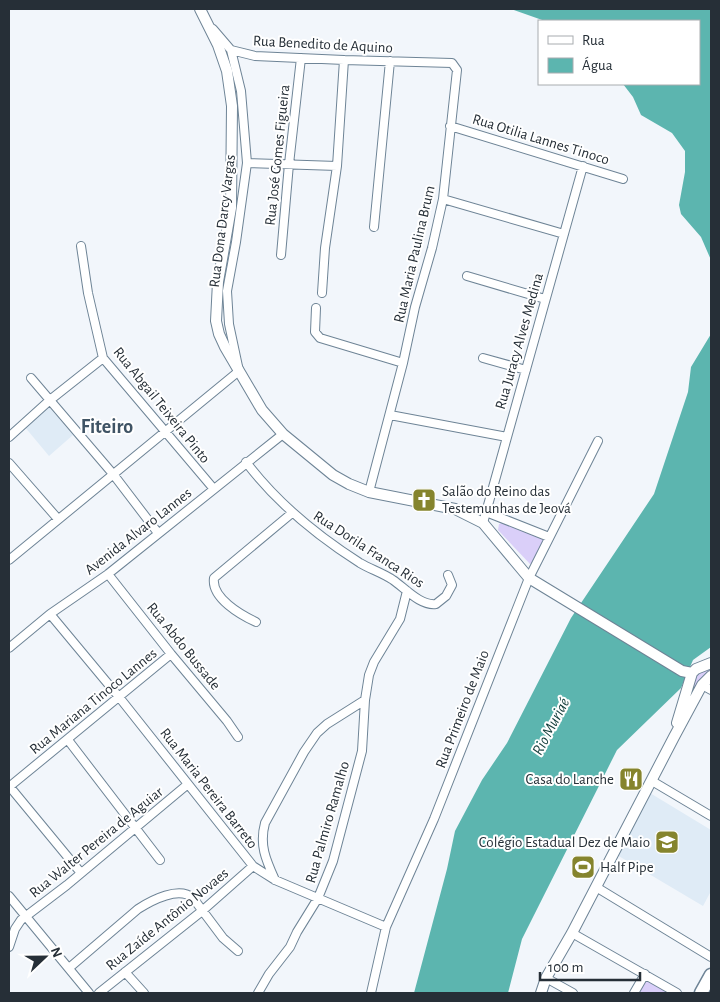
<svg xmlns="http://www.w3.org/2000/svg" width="720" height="1002" viewBox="0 0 720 1002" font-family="'Alegreya Sans',sans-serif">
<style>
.built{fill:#dfebf6}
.green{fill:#dacff9}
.water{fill:#5cb5af}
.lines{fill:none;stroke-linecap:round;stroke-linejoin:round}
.minor-casing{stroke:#6e8496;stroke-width:10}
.tertiary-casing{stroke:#6e8496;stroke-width:12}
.trunk-casing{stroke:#6e8496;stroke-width:15}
.minor{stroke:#fff;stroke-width:8}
.tertiary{stroke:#fff;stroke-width:10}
.trunk{stroke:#fff;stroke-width:12}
.labels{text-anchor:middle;stroke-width:4;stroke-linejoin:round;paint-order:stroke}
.street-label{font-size:15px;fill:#262f37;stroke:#fff}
.poi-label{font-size:15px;fill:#262f37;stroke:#fff;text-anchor:start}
.water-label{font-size:16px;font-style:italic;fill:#113b39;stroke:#fff}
.district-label{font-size:20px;font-weight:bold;fill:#405465;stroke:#fff}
</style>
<rect width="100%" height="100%" fill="#f2f6fb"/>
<path class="built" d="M 48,406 L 73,435 L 49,456 L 24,426 Z
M 650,793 L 711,830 L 711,891 L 703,906 L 617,855 Z"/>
<path class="green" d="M 505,522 L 542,538 L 543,542 L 536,561 L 530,564 L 498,530 L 499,524 Z
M 711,667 L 711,671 L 683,713 L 694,679 L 698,673 Z
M 582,859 L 591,864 L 584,876 L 575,871 Z
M 645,979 L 670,993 L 638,993 Z"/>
<path class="water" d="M 511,9 L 711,9 L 711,260 L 701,237 L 681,214 L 679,205 L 685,172 L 685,151 L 672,133 L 641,115 L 633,97 L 623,84 L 699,84 L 699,21 L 545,21 Z
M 711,334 L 711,647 L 693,660 L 681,688 L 617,750 L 522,939 L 508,993 L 414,993 L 447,869 L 455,831 L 482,780 L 507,743 L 571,618 L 654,494 L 688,392 L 691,367 Z"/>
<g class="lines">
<g class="minor-casing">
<path id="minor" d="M 213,29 L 231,50 L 255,56 L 344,60 L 452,63 L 457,70 L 443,199 L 432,248 L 415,307 L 403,363 L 369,492
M 450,126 L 623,179
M 247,163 L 337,166
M 443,199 L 564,234
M 374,227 L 390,61
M 81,246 L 88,293 L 103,358 L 213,488
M 281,255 L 289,164 L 301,58
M 467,276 L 545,299
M 322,293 L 325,248 L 337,166 L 344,60
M 316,308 L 315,332 L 320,338 L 403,363
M 483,358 L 526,370
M 31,378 L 113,474 L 158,533
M 390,415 L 507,437
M 9,437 L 50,400 L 103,358
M 246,462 C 277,503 316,535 360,563 C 370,569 383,573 393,580 C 405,588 420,606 436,604 L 446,596 L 452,585 L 448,575
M 9,463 L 58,519
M 486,512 L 549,537
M 483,523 L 583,166
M 9,560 L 239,371 L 229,324 L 227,291 L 236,242 L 247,163 L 241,91 L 231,50
M 108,574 L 171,654 L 227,721 L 238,737
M 50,614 L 119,697 L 253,866 L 275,880 L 386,927
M 256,622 C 241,615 211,598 214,578 L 292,513
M 9,648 L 50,614 L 108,574 L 283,434
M 702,685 L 711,690
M 68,740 L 160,860
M 652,781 L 711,816
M 9,787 L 171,654
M 10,787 L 81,873
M 275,880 C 266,860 259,845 265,823 L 304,752 L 317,733 L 327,724 L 365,700 L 369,675 L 374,662 L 400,619 L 407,591
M 596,887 L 711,957
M 9,896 L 89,993
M 572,933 L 677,993
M 9,947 L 15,929 L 21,920 L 67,885 L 188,784
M 69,968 L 138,909 C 152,900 179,886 193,898 L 223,938 L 238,951
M 125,972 L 144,993
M 546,978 L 573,993
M 99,993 L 202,911 L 253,866
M 258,993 L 269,974 L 290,947 L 297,932 L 318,898 L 333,861 L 362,751 L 365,700
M 371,993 L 386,927 L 434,819 L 529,578 L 598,441
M 634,993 L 645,974"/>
</g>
<g class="tertiary-casing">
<path id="tertiary" d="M 200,9 L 218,45 L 227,71 L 232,106 L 231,208 L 218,282 L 216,321 L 219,334 L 225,347 L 262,410 L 283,434 L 333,475 L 349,484 L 369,492 L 455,509 L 483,523 L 529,578 L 682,671 L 692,673
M 677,723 L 692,673 L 696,669 L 711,663
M 541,993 L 546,978 L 572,933 L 674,737 L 702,685 L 711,676"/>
</g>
<g class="trunk-casing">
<path id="trunk" d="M 701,993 L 711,975"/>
</g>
<use href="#minor" class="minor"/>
<use href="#tertiary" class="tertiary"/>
<use href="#trunk" class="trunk"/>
</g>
<defs>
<g id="church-square" transform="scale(1.25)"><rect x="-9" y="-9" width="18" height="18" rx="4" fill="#85842d" stroke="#fff"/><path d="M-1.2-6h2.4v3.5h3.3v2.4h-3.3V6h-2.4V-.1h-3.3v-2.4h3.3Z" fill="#fff"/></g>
<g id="restaurant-square" transform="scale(1.25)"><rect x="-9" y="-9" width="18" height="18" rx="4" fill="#85842d" stroke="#fff"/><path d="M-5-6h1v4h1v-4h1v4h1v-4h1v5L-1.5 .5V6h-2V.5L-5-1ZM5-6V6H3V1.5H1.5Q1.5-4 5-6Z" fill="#fff"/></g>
<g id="school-square" transform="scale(1.25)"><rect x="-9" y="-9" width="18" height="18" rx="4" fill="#85842d" stroke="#fff"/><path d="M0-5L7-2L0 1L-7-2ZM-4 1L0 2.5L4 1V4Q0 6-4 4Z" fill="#fff"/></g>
<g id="stadium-square" transform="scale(1.25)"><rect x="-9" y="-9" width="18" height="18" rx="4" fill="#85842d" stroke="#fff"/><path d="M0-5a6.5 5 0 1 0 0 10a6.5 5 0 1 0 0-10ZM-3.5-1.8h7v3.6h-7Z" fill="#fff"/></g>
</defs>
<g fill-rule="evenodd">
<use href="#church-square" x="424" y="500"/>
<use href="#restaurant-square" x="631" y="779"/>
<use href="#school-square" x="667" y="842"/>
<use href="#stadium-square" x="583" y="867"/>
</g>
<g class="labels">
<g class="street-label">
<text transform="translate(323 44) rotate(3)" y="5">Rua Benedito de Aquino</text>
<text transform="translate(541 139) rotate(17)" y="5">Rua Otilia Lannes Tinoco</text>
<text transform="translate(277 155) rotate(-84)" y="5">Rua José Gomes Figueira</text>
<text transform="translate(222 221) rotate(-83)" y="5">Rua Dona Darcy Vargas</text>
<text transform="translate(414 254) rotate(-77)" y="5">Rua Maria Paulina Brum</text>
<text transform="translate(519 341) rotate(-74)" y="5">Rua Juracy Alves Medina</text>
<text transform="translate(162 405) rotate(51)" y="5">Rua Abgail Teixeira Pinto</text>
<text transform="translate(138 531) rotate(-38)" y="5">Avenida Alvaro Lannes</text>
<text transform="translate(369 549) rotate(33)" y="5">Rua Dorila Franca Rios</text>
<text transform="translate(184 646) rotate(51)" y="5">Rua Abdo Bussade</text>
<text transform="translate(93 701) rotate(-39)" y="5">Rua Mariana Tinoco Lannes</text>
<text transform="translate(462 709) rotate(-69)" y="5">Rua Primeiro de Maio</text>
<text transform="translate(209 788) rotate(52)" y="5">Rua Maria Pereira Barreto</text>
<text transform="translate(327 822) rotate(-74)" y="5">Rua Palmiro Ramalho</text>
<text transform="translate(96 842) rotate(-39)" y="5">Rua Walter Pereira de Aguiar</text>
<text transform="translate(167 919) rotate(-39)" y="5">Rua Zaíde Antônio Novaes</text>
</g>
<g class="poi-label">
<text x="442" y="496">Salão do Reino das<tspan x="442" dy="17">Testemunhas de Jeová</tspan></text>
<text x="614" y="784" text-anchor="end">Casa do Lanche</text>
<text x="650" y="847" text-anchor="end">Colégio Estadual Dez de Maio</text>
<text x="600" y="872">Half Pipe</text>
</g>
<g class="water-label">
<text transform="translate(550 726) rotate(-62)" y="6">Rio Muriaé</text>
</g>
<g class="district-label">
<text x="107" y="433">Fiteiro</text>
</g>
</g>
<rect width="720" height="1002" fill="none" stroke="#262f37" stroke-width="20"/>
<rect x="538" y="20" width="162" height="65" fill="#ffffff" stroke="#a8acaf"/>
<rect x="548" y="36" width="25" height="8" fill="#ffffff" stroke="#a8acaf"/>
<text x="582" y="45" font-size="15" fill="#262f37">Rua</text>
<rect x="548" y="58" width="25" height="15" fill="#5cb5af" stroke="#a8acaf"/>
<text x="582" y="70" font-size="15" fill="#262f37">Água</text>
<g transform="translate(45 957) rotate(68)" stroke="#ffffff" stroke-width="4" paint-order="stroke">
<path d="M0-4L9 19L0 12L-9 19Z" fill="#262f37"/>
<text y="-8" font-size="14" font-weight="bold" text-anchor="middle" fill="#262f37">N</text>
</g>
<path d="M540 972v8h100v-8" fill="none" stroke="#262f37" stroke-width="2.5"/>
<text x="548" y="972" font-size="15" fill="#262f37" stroke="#ffffff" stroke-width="4" paint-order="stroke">100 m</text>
</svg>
